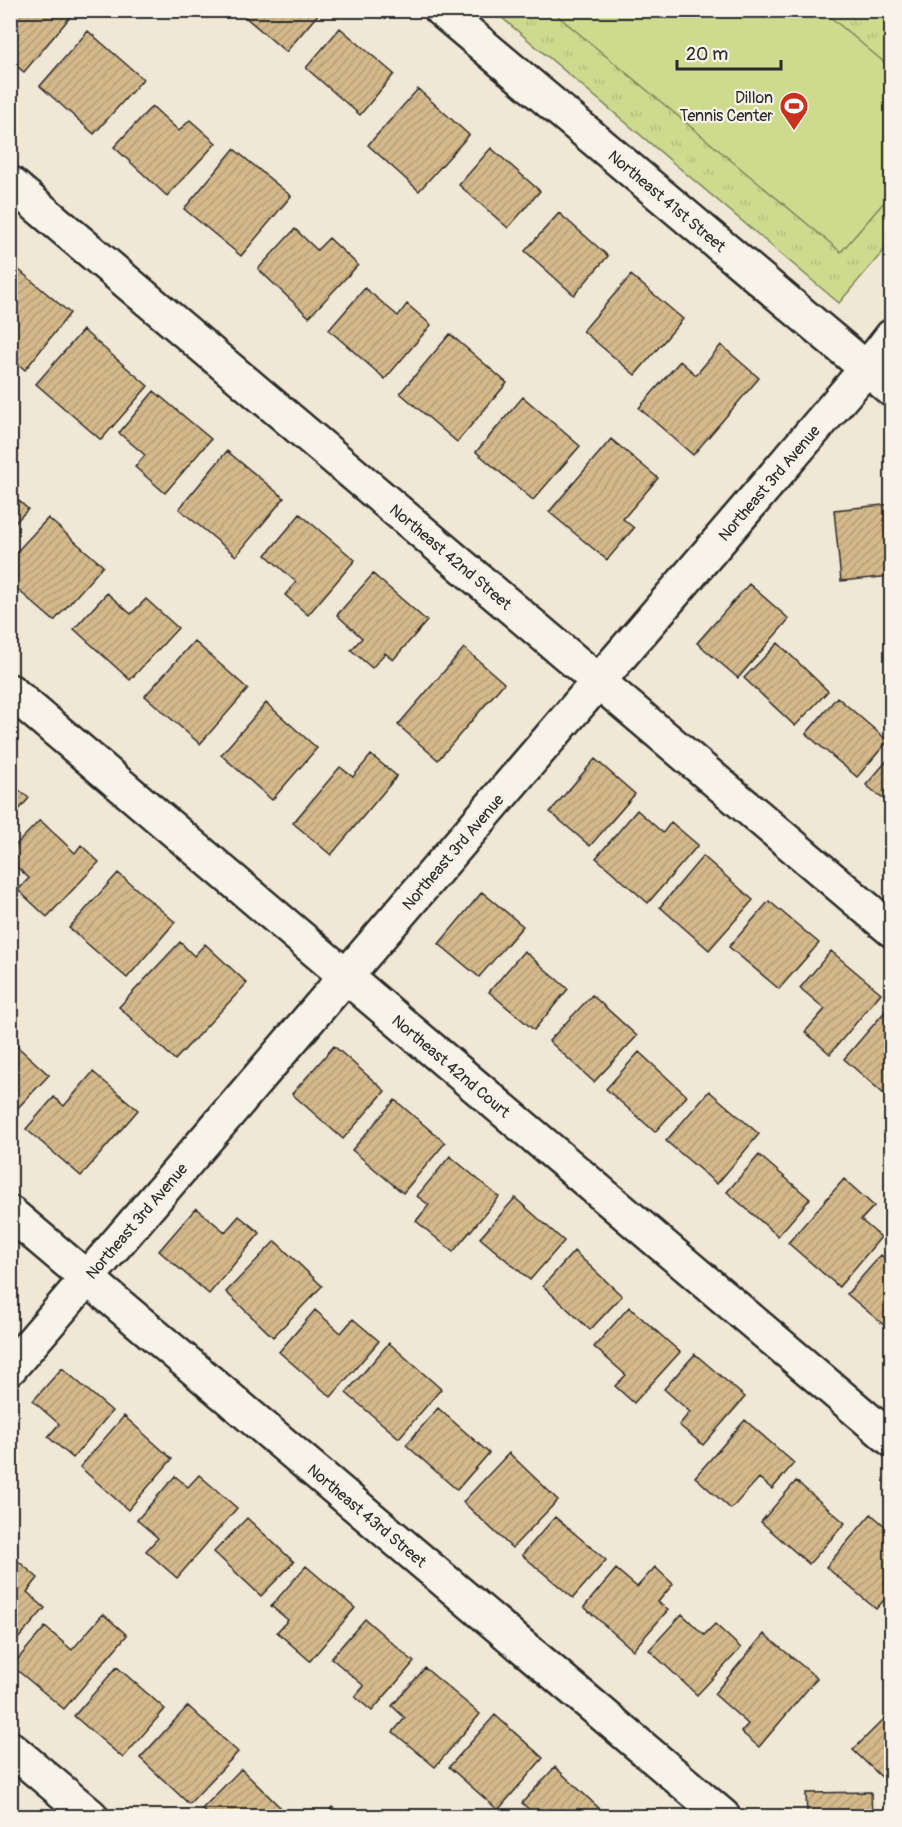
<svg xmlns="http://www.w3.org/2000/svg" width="902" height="1827" viewBox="0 0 902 1827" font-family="Pangolin,sans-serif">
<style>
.grass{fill:url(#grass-tufts);stroke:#7c835c;stroke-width:1.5}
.garden{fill:#cedb8e;stroke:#7c835c;stroke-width:1.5}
.building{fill:url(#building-hatch);stroke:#2b2b2b;stroke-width:1.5}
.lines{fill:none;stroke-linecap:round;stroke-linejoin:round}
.street-casing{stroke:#2b2b2b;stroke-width:38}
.street{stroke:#f7f3e8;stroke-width:33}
.labels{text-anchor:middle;stroke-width:4.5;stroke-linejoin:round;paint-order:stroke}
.poi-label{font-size:16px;fill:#2b2b2b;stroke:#f7f3e8;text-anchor:end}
.street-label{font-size:16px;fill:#2b2b2b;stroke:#f7f3e8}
</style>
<defs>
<pattern id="grass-tufts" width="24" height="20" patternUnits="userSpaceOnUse" patternTransform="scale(1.5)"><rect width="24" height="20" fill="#cedb8e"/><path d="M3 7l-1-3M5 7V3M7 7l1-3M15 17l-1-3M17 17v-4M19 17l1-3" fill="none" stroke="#b1bc7b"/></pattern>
<pattern id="building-hatch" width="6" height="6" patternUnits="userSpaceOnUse" patternTransform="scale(1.5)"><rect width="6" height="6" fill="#d4b98a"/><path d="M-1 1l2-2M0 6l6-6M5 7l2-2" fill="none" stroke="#b69f77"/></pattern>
</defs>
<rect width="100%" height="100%" fill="#f0e7d5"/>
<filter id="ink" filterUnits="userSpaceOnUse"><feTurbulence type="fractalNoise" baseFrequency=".0167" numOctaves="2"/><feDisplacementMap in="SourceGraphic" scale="12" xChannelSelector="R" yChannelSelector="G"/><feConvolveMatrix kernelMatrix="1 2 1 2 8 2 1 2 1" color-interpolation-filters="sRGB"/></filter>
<g filter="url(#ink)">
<path class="grass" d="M 494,11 L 891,11 L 891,242 L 839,303 Z"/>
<path class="garden" d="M 552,11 L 823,11 L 891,68 L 891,194 L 841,252 Z"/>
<path class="building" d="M 10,10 L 64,10 L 71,16 L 24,72 L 10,61 Z
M 237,10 L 318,10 L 320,12 L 286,52 Z
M 340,28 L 394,74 L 360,115 L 306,68 Z
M 88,31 L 143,79 L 94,134 L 40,86 Z
M 418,89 L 469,135 L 419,191 L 368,145 Z
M 152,106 L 179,131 L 190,120 L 216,143 L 167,196 L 114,147 Z
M 491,148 L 540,191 L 508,228 L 459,185 Z
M 234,149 L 291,196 L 241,256 L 184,209 Z
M 559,213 L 608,256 L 574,295 L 525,251 Z
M 295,229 L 317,250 L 329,238 L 358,265 L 309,317 L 258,269 Z
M 13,265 L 70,313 L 25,370 L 10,357 L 10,268 Z
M 631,275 L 683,319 L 635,375 L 583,331 Z
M 365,288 L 398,316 L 407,304 L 431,325 L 385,379 L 329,330 Z
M 83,330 L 148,386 L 101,440 L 36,384 Z
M 450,334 L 507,383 L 457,442 L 400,393 Z
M 721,345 L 759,378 L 693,455 L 639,408 L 680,361 L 696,375 Z
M 154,391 L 211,439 L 165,493 L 135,467 L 145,455 L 119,433 Z
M 523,397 L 580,446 L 533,500 L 476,452 Z
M 611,439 L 658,478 L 623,519 L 634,528 L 607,560 L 549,512 Z
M 227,451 L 284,498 L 236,556 L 179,509 Z
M 10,493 L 28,509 L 10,528 Z
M 892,504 L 892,576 L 841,581 L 834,510 Z
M 300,514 L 355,560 L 308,615 L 285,595 L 296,582 L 266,555 Z
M 48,518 L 103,566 L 54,621 L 10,583 L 10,559 Z
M 373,574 L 427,621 L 393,660 L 385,653 L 372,668 L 351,650 L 362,638 L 337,615 Z
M 749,584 L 789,619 L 738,678 L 697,643 Z
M 107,593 L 131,614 L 146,599 L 178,628 L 130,680 L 74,629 Z
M 194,641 L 248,689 L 200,744 L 145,696 Z
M 778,643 L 828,691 L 795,726 L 744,678 Z
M 464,648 L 504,683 L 438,760 L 398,725 Z
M 837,697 L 888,741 L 857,777 L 806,734 Z
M 266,703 L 317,748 L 272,800 L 221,755 Z
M 371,755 L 397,776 L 331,855 L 293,823 L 340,767 L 353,777 Z
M 892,755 L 892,806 L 866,785 Z
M 595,759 L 635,794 L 590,846 L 550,812 Z
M 10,783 L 29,798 L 10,820 Z
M 637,810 L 663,833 L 671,822 L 698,845 L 648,903 L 596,858 Z
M 40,820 L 75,853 L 81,845 L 99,862 L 47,917 L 18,890 L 29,878 L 10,861 L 10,851 Z
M 703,856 L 753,900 L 709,950 L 660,907 Z
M 118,873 L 175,922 L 127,978 L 69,928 Z
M 482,892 L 523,926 L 479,977 L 439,944 Z
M 769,901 L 819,943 L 779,989 L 729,947 Z
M 180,942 L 194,956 L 205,944 L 247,983 L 175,1060 L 119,1007 Z
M 524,951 L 568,989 L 534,1030 L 489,992 Z
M 831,951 L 881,993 L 830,1054 L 805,1032 L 825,1009 L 800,988 Z
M 592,995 L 637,1036 L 594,1082 L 549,1041 Z
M 888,1008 L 892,1011 L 892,1101 L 844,1059 Z
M 10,1040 L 49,1075 L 10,1116 Z
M 334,1046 L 385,1091 L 343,1139 L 292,1094 Z
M 639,1052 L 687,1096 L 655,1132 L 606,1089 Z
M 93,1072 L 138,1110 L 81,1176 L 26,1129 L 54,1097 L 64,1106 Z
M 709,1091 L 759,1134 L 717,1184 L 666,1141 Z
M 395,1100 L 445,1143 L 403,1193 L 352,1150 Z
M 759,1155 L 810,1199 L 778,1236 L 727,1192 Z
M 450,1156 L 499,1197 L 453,1252 L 416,1221 L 429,1205 L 417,1196 Z
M 844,1179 L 874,1206 L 861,1220 L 881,1237 L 839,1287 L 788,1243 Z
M 515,1198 L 564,1241 L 530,1280 L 480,1238 Z
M 196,1208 L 225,1232 L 239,1216 L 260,1233 L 209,1294 L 159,1251 Z
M 275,1241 L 322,1286 L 273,1337 L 226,1292 Z
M 574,1251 L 622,1296 L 590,1330 L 543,1286 Z
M 881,1255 L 892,1265 L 892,1332 L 847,1294 Z
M 629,1307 L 680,1352 L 634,1403 L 615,1386 L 626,1375 L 594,1347 Z
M 315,1310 L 341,1333 L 353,1319 L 379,1341 L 331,1397 L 279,1352 Z
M 389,1343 L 441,1389 L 399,1438 L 346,1393 Z
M 695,1354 L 745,1397 L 703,1445 L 679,1425 L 690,1412 L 664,1389 Z
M 62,1368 L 112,1411 L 73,1458 L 48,1437 L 59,1424 L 33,1401 Z
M 438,1408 L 489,1453 L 457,1490 L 406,1445 Z
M 124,1416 L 172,1459 L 128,1510 L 80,1467 Z
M 745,1420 L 794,1463 L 772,1489 L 759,1478 L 731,1509 L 695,1477 Z
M 509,1453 L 558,1500 L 512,1548 L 463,1502 Z
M 199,1475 L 237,1508 L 177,1578 L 146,1551 L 158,1538 L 137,1520 L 175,1476 L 188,1487 Z
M 796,1481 L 845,1523 L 809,1564 L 761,1522 Z
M 871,1514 L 892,1532 L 892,1591 L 876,1609 L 826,1567 Z
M 555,1517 L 606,1560 L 573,1598 L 522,1555 Z
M 247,1518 L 294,1562 L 261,1596 L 214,1552 Z
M 10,1554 L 38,1578 L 27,1592 L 45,1608 L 10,1648 Z
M 306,1566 L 355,1608 L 310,1661 L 277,1632 L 288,1620 L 271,1606 Z
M 655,1567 L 673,1584 L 658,1602 L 668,1610 L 633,1650 L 584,1607 L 616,1569 L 637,1587 Z
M 103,1614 L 127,1635 L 64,1709 L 12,1666 L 45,1627 L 72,1650 Z
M 682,1614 L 704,1635 L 715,1624 L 741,1648 L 697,1695 L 649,1650 Z
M 365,1619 L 414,1662 L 372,1711 L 355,1697 L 364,1686 L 331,1658 Z
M 764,1634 L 817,1678 L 759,1747 L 741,1732 L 748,1724 L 714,1694 Z
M 117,1667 L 165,1709 L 123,1758 L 74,1716 Z
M 425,1668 L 480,1714 L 435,1767 L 393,1732 L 405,1718 L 392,1706 Z
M 188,1706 L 238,1752 L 189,1804 L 140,1758 Z
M 892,1711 L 892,1787 L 853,1750 Z
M 495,1715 L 543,1758 L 498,1810 L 449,1767 Z
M 555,1767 L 602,1811 L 597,1816 L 536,1816 L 522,1803 Z
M 241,1769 L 287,1814 L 285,1816 L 210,1816 L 202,1809 Z
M 871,1792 L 872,1816 L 807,1816 L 806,1793 Z
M 332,1807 L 344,1816 L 324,1816 Z"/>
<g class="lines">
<g class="street-casing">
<g id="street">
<path id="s1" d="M 441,10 L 892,390"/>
<path id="s2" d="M 10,183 L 892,930"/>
<path id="s3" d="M 10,691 L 892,1440"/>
<path id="s4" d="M 10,1213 L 723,1816"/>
<path id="s5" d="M 10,1368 L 867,368 L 892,336"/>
<path d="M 10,1748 L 91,1816"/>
</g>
</g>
<use href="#street" class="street"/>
</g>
</g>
<defs>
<g id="stadium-pin" transform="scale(1.5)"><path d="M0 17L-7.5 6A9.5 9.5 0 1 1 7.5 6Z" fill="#c8321e" stroke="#f7f3e8"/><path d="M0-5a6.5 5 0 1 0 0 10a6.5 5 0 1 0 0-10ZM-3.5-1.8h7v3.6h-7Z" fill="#fff"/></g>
</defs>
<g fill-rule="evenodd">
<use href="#stadium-pin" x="794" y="106"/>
</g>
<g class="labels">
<g class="poi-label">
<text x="773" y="103">Dillon<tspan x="773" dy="18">Tennis Center</tspan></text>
</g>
<g class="street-label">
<text dy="6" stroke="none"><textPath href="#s1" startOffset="296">Northeast 41st Street</textPath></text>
<text dy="6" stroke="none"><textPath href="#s5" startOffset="1166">Northeast 3rd Avenue</textPath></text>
<text dy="6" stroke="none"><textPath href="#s2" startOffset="578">Northeast 42nd Street</textPath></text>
<text dy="6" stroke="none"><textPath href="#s5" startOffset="680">Northeast 3rd Avenue</textPath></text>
<text dy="6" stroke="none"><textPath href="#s3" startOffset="579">Northeast 42nd Court</textPath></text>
<text dy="6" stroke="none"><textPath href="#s5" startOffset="194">Northeast 3rd Avenue</textPath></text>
<text dy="6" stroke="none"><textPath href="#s4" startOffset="468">Northeast 43rd Street</textPath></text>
</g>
</g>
<rect width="902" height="1827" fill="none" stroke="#f7f3e8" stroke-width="36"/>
<rect x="18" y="18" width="866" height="1791" fill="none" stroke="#2b2b2b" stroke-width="2" filter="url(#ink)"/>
<path d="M677 60v9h104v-9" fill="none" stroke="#2b2b2b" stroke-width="3"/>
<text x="686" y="60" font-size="18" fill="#2b2b2b" stroke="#f7f3e8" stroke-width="4.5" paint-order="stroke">20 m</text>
</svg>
